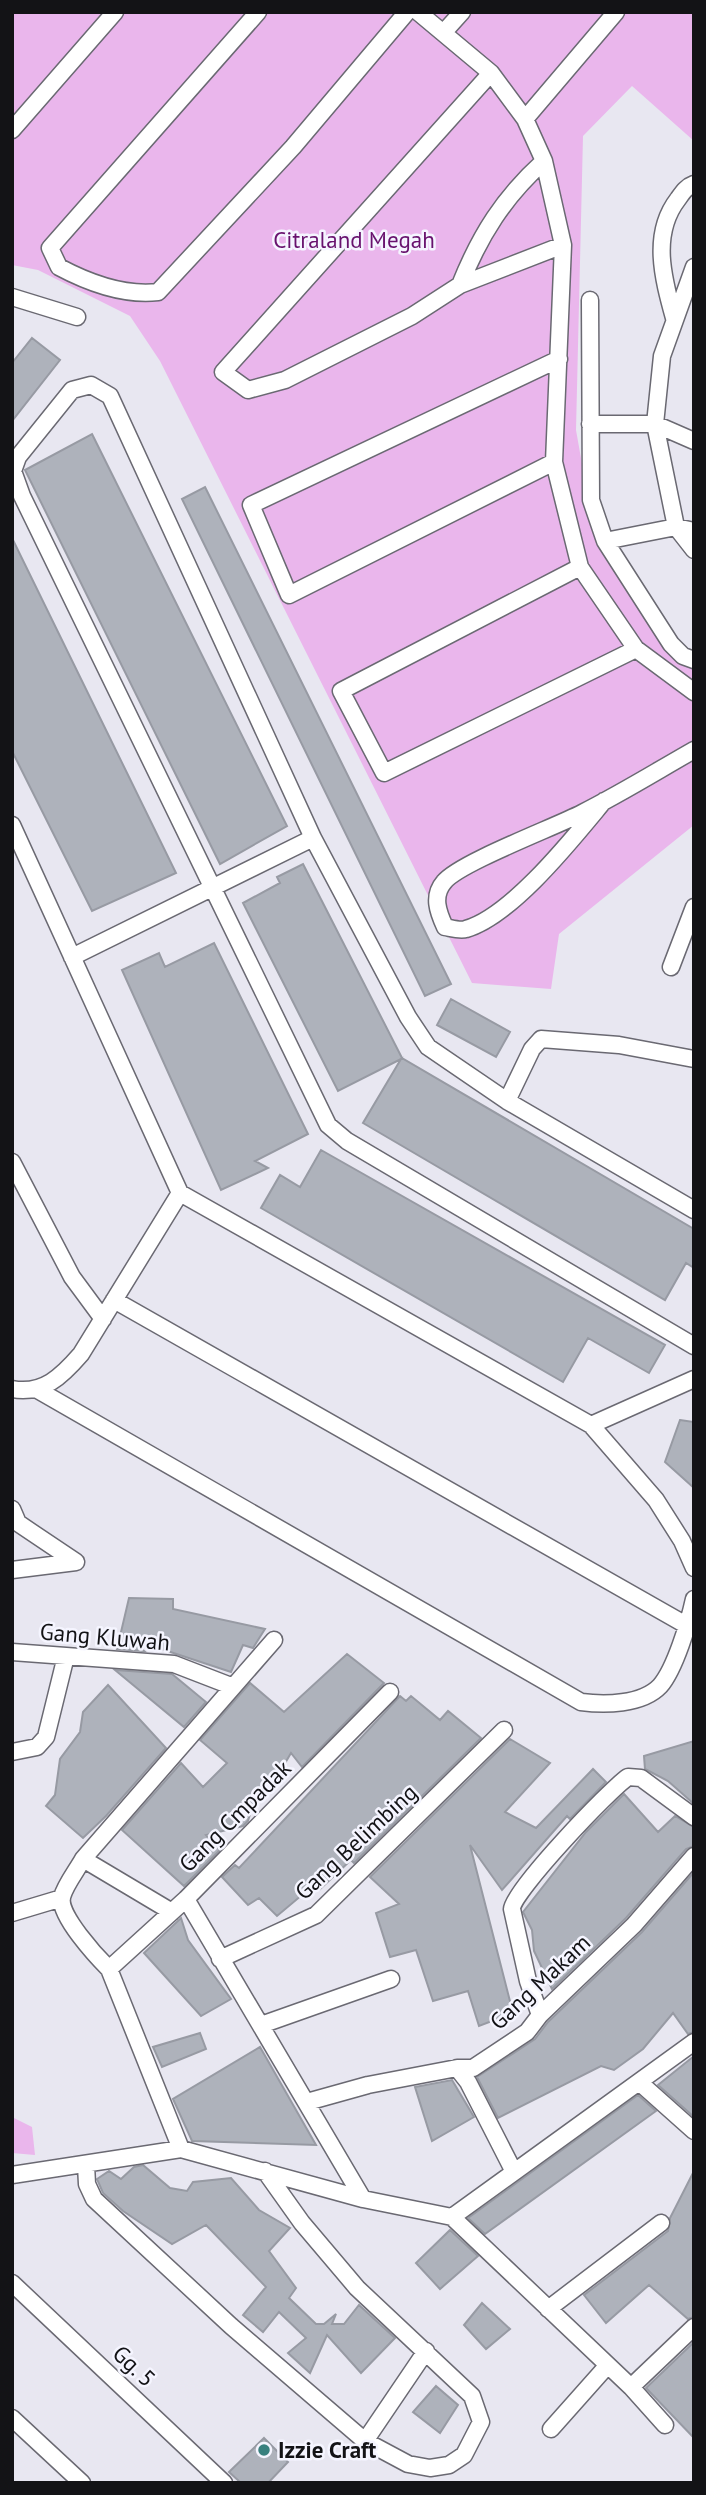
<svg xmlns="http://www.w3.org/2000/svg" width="706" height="2495" viewBox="0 0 706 2495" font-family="'PT Sans',sans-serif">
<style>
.green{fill:#eab6ec}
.building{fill:#aeb2bb;stroke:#979aa3;stroke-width:2}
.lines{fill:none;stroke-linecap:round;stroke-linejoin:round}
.street-casing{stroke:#6a6972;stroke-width:19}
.street{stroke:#fff;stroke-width:16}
.poi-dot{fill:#38807e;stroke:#f5f5ff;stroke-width:2.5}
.labels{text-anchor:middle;stroke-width:5;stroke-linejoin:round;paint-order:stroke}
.park-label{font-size:23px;fill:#68126e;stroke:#f5f5ff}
.street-label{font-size:23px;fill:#131316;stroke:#f5f5ff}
.poi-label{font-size:23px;font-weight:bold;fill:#131316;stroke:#f5f5ff;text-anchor:start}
</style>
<rect width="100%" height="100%" fill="#e8e7f1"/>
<path class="green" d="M 12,12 L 694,12 L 694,141 L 632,86 L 583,136 L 576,430 L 596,543 L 655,628 L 694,660 L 694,825 L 559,934 L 551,989 L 472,983 L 160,361 L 130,316 L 38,270 L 12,265 Z
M 12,2117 L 32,2127 L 35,2155 L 12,2153 Z"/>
<path class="building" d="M 32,338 L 60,360 L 12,421 L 12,363 Z
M 92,434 L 287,826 L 220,864 L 25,470 Z
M 205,487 L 451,984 L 425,996 L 182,499 Z
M 12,538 L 176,873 L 92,911 L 12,751 Z
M 303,864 L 402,1058 L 694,1229 L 694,1268 L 686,1263 L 665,1300 L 363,1123 L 401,1059 L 338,1091 L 243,903 L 280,883 L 277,877 Z
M 214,943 L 308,1134 L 255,1161 L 268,1168 L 221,1190 L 122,970 L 159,953 L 165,967 Z
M 451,999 L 510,1032 L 496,1057 L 437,1025 Z
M 321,1150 L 665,1345 L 649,1373 L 588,1338 L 563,1382 L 261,1208 L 280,1175 L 300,1187 Z
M 680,1420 L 694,1422 L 694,1488 L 665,1462 Z
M 129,1598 L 173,1599 L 173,1609 L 265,1629 L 253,1648 L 243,1645 L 231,1672 L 128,1638 L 144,1651 L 117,1649 Z
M 347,1654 L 384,1683 L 302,1767 L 291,1753 L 281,1770 L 257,1791 L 248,1821 L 243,1826 L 206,1835 L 220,1850 L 184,1886 L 122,1830 L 181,1763 L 203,1787 L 227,1763 L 200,1740 L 250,1683 L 284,1712 Z
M 115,1670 L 172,1674 L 206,1702 L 184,1727 Z
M 108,1685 L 166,1748 L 106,1816 L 83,1838 L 46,1806 L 55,1795 L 60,1759 L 80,1732 L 83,1712 Z
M 400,1696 L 406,1701 L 411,1696 L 440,1720 L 448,1711 L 481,1738 L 354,1863 L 351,1860 L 320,1889 L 315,1884 L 277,1916 L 259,1898 L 248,1905 L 222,1877 L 235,1865 L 239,1868 Z
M 510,1739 L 550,1763 L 505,1812 L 536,1828 L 593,1769 L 606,1782 L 570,1819 L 567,1816 L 502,1890 L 470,1845 L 513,2013 L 479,2026 L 468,1991 L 433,2001 L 416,1950 L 390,1957 L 376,1913 L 399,1904 L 370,1877 Z
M 694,1741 L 694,1804 L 668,1781 L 645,1769 L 644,1756 Z
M 624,1794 L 658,1832 L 675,1816 L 694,1827 L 694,1846 L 686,1849 L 626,1918 L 552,1989 L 534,1951 L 532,1930 L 523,1912 L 586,1832 Z
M 694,1872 L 694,2032 L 688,2034 L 673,2013 L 643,2049 L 614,2070 L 601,2066 L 498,2118 L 477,2077 L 535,2039 L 548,2022 L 642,1932 Z
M 181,1918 L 188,1940 L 231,1999 L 201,2016 L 144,1953 Z
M 200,2033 L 206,2049 L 162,2067 L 153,2047 Z
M 260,2047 L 316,2145 L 192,2141 L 173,2099 Z
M 694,2056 L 694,2117 L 658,2085 Z
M 452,2080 L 474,2117 L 432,2141 L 415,2087 Z
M 638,2095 L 656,2111 L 485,2234 L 468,2218 Z
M 143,2165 L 170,2188 L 187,2191 L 193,2182 L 231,2178 L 259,2210 L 290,2228 L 269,2251 L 296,2288 L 289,2298 L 316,2324 L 324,2324 L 336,2314 L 332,2324 L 344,2324 L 359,2305 L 395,2338 L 361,2373 L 327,2335 L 310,2373 L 288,2353 L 306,2338 L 279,2312 L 263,2332 L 243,2315 L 266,2287 L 206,2225 L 172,2244 L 123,2211 L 103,2193 L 97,2179 L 109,2171 L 121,2179 L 134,2167 Z
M 694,2171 L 694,2317 L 688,2319 L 649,2285 L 606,2323 L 584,2295 L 668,2231 L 670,2218 Z
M 450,2230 L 478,2256 L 440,2289 L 416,2263 Z
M 482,2303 L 510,2329 L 486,2349 L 464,2325 Z
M 694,2342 L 694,2438 L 646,2388 Z
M 436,2386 L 458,2405 L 440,2433 L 413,2412 Z
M 264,2438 L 288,2462 L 268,2483 L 241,2483 L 229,2472 Z"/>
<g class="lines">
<g class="street-casing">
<path id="street" d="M 258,12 L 50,248 L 59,267 C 89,283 123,296 158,292 L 293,147 L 407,12
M 418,12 L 491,73 L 525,119 L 544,161 L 563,245 L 554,462 L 580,567 L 636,649 L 694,692
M 444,32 L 462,12
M 491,73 L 223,372 L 248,390 L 285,380 L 412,316 L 460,285 L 563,245
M 525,119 L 616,12
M 12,130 L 115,12
M 694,267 L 662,356 L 655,424 L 676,527 L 694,550
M 460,285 C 480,235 504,197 544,161
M 12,297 L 77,317
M 590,300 L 591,500 L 605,541 L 671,644 L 683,656 L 694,660
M 674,318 C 663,278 651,234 678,199 C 683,192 686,187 694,184
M 590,424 L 655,424 L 694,441
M 554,462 L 289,595 L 251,505 L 559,359
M 605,541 L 676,527 L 694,531
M 580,567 L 341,691 L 384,773 L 636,649
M 604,801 C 574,837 512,916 466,929 C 460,931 451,928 445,927 C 438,912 432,896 444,882 C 459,863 555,827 582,813 C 620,794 657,771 694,750
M 12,825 L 180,1193 L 591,1425 L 656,1500 L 682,1541 L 694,1568
M 72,957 L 313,838
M 671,967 L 694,907
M 507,1101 L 532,1049 L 541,1039 L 619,1045 L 694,1059
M 12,1162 L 72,1277 L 103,1319
M 694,1210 L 507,1101 L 428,1047 L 408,1017 L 313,838 L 110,396 L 91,385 L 72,390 L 18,457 L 13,471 L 22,496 L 328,1125 L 347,1141 L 694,1346
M 114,1300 L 686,1625
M 12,1389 C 43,1395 62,1376 81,1354 L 180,1193
M 36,1389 L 581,1702 C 604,1705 642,1705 660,1686 C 675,1669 689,1622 694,1599
M 591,1425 L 694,1379
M 12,1509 L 18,1523 L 76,1562
M 12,1570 L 76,1562
M 12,1652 L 174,1664 L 231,1686
M 12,1752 L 37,1747 L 46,1737 L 66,1656
M 83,1859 L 172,1912
M 186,1899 L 363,2199
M 12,1913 L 62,1898
M 220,1959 L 316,1915 L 504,1730
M 109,1969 L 186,1899 L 390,1692
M 540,2015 L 528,1981 L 512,1909 C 512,1892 610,1789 628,1777 L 641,1778 L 694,1817
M 261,2025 L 391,1979
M 639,2082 L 694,2131
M 307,2102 L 368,2085 L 457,2068
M 181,2149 L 109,1969 C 97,1957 58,1915 62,1897 C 65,1885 77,1870 83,1859 L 274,1640
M 86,2165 L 87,2184 L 94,2199 L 231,2326 L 365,2441 L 408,2464 L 430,2468 L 449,2465 L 464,2455 L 481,2422 L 472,2396 L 357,2288 L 302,2223 L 265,2171
M 513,2170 L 468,2082 L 457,2068 L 473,2068 L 527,2032 L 540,2015 L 634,1925 L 694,1856
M 12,2175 L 181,2149 L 363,2199 L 452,2217 L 694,2042
M 452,2217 L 631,2387 L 665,2425
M 12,2283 L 224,2483
M 548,2309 L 661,2223
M 631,2387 L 694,2327
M 12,2418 L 82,2483
M 551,2429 L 607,2366
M 365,2441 L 426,2351"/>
</g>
<use href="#street" class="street"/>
</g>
<circle class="poi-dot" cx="264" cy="2450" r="7"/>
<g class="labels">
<g class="park-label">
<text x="354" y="248">Citraland Megah</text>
</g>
<g class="street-label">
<text transform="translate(105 1637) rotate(5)" y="8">Gang Kluwah</text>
<text transform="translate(235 1816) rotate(-45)" y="8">Gang Cmpadak</text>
<text transform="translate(356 1842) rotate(-43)" y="8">Gang Belimbing</text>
<text transform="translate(540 1982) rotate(-43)" y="8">Gang Makam</text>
<text transform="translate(134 2366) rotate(43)" y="8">Gg. 5</text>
</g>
<g class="poi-label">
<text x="278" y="2458">Izzie Craft</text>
</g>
</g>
<rect width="706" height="2495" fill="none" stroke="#131316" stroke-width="28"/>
</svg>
